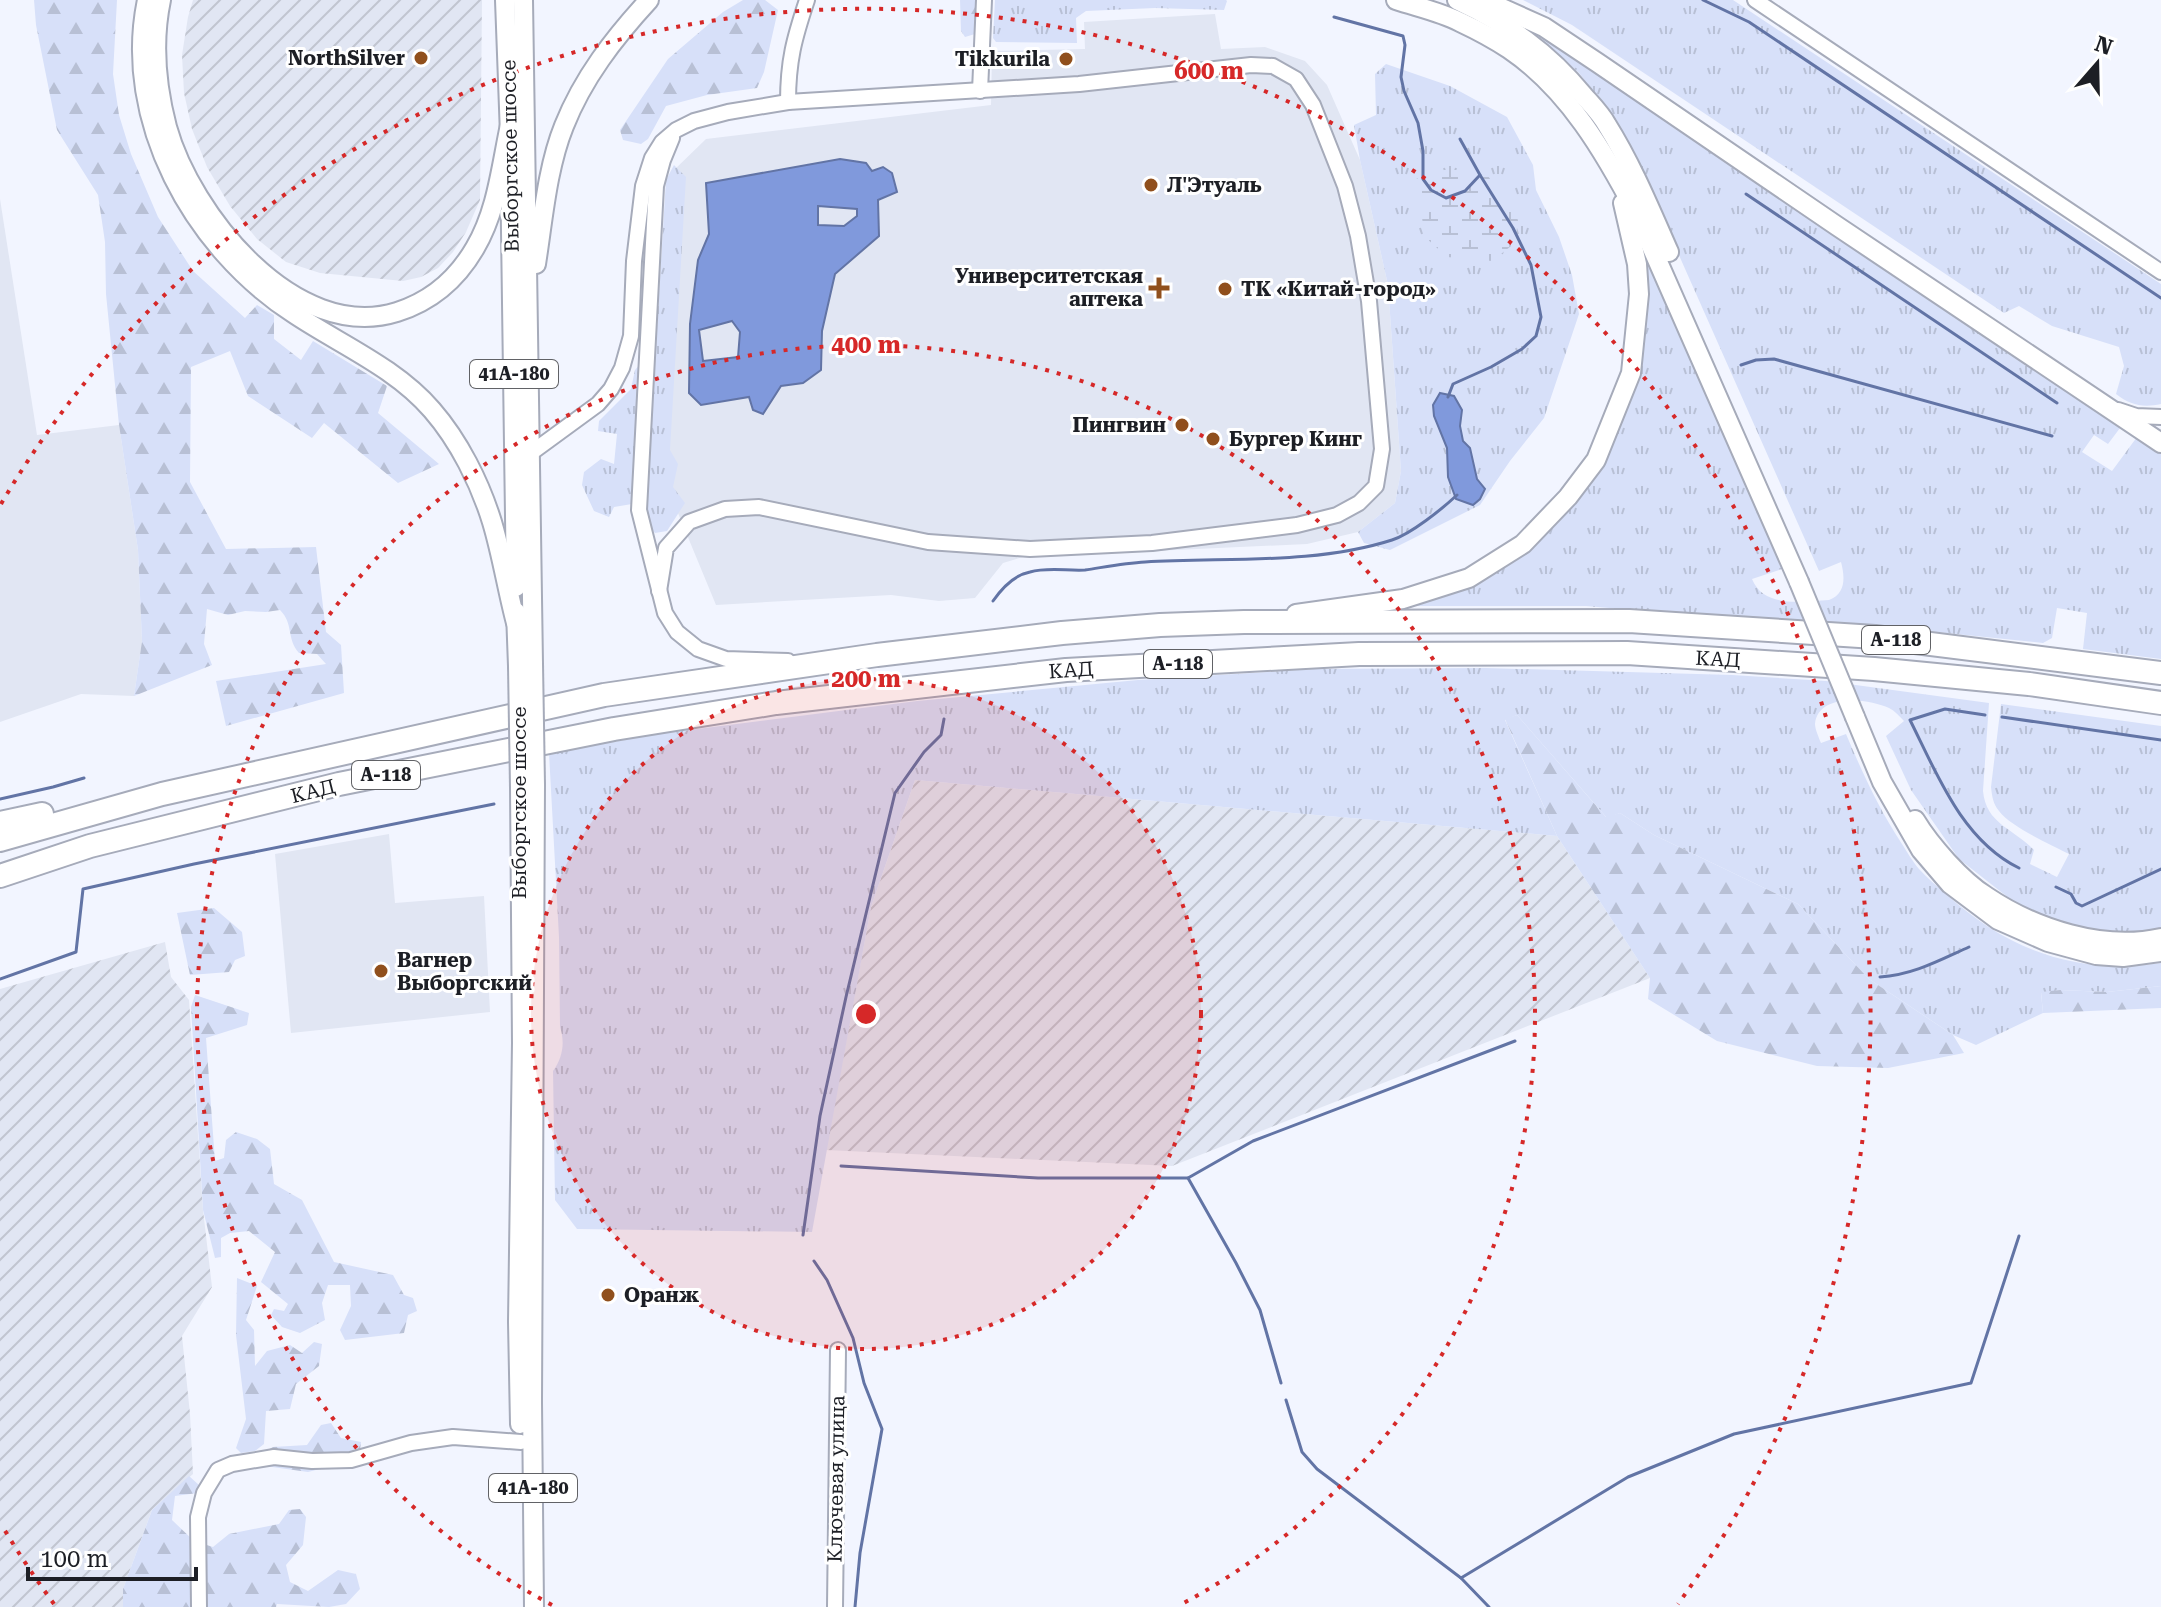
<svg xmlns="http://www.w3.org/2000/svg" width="2161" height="1607" font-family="'Roboto Serif',serif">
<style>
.built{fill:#e1e6f3}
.industrial{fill:url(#industrial-furrows)}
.grass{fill:url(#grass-tufts);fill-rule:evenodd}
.forest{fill:url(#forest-firs)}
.wetland{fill:url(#wetland-marsh)}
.water{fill:#8099dc;stroke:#6274a5;stroke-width:2;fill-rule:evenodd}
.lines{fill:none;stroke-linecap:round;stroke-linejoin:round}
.stream{stroke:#6274a5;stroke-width:3}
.minor-casing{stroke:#a6abba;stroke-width:18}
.major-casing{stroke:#a6abba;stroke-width:22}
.highway-casing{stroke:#a6abba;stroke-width:26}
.minor{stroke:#fff;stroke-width:14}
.major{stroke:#fff;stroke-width:18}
.highway{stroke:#fff;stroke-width:22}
.major-bridge-casing{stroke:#a6abba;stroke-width:22;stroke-linecap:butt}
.major-bridge{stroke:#fff;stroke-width:18}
.ring{fill:none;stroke:#d62828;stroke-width:4;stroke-dasharray:4 8}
.poi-dot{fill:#904f1c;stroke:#fff;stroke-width:3}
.labels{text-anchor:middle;stroke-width:6;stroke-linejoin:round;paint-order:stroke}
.shield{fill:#fff;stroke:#616266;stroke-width:2}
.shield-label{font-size:18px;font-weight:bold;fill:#1d1f25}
.poi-label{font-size:20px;font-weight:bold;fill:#1d1f25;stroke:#fff;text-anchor:start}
.street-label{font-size:20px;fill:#1d1f25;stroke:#fff}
.centre{fill:#d62828;stroke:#fff;stroke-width:4}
.ring-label{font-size:24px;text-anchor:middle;font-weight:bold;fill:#d62828;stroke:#fff;stroke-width:6;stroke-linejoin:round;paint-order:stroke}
</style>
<defs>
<pattern id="industrial-furrows" width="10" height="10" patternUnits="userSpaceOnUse" patternTransform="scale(2)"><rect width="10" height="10" fill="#e1e6f3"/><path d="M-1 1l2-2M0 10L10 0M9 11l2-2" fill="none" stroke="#c1c5d0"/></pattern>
<pattern id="grass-tufts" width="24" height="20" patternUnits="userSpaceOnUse" patternTransform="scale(2)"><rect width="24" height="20" fill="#d7e0f9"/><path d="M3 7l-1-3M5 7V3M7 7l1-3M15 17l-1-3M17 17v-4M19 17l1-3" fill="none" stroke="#b8c0d5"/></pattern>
<pattern id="forest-firs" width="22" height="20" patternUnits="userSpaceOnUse" patternTransform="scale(2)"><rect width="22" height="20" fill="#d7e0f9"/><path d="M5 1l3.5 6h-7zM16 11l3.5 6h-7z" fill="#b8c0d5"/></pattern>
<pattern id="wetland-marsh" width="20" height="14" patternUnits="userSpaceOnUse" patternTransform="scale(2)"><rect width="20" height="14" fill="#d7e0f9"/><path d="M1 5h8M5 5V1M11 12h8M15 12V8" fill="none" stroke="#b8c0d5"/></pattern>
</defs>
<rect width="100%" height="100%" fill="#f2f5ff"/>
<g class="built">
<path d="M1215,14l6,35 44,-2 40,14 22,24 33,75 28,125 13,186 -6,32 -37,29 -51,12 -284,13 -20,6 -28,35 -36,3 -48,-6 -175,10 -43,-104 -12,-37 11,-292 34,-33 285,-34 1,-54 93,-2 -1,-27z"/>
<path d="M0,199l37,236 82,-10 19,125 4,91 -8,55 -53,-2 -81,28z"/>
<path d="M389,834l6,69 89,-7 6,116 -199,21 -16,-179z"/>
</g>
<g class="industrial">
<path d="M193,0h289l-2,200 -14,32 -13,20 -15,16 -17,9 -18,4 -83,-8 -34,-11 -29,-23 -27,-33 -23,-39 -15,-38 -8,-36 -2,-38 6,-38z"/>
<path d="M915,780l642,56 93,142 -478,188 -346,-16 45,-243z"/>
<path d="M165,942l6,35 18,23 14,210 9,77 -30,49 8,78 3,60 -41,36 -29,79v18h-123v-618z"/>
</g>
<g class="grass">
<path d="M995,0h231l1,1 -3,9 -69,-2 -69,3 -10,7 1,25 -81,-1 -3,-4z"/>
<path d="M1523,0h210l428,284v120c-18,4 -31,1 -45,-10l8,-28 -5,-19 -67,-21 -33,-20 -15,7 -432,-288z"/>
<path d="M1518,21l56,32 122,88 424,287 -12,16 -14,-9 -12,17 30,19 25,-34 24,17v205l-78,-10 4,-36 -30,-5 -5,30 -9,5 -185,-19 -190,-11 -82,-7h-180c36,-13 75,-23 107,-45 10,-6 19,-15 29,-23 83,-72 112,-182 103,-289l137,320 -30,10c12,30 51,22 77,21 17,-6 16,-23 12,-38l-22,9 -188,-424 -25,-39 -27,-35z"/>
<path d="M1386,64l64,22 57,31 26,48 3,25 23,47 13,38 7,39 -35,104 -34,43 -30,44 -90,45 -26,-7 -6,-11 37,-29 6,-32 -13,-186 -28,-125 -6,-35 22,-10 -1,-41zM1462,410l-2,16 3,15 7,7 7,31 4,8 -33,-10 -1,-29 -13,-32z"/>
<path d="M674,165l12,12 -16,273 8,14 -5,23 12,16 -18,28 -12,2 -6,-6 -3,-21 20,-326z"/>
<path d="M641,363l-9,141 -18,3 -5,10 -15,-6 -12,-26 2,-13 17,-13 13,5 3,-30 -19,-3 1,-10 32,-32 4,-19z"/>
<path d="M1486,668l246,7 94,6 163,22 -6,88c3,33 30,37 51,59l-4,14 27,13 12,-23c-18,-9 -58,-27 -70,-43 -6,-7 -7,-15 -8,-24l10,-83 160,22v204l-45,5 -56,-12 -46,-21 -55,-43 -48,-69 -25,-54 18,-15c-5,-5 -9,-10 -15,-13 -19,-9 -71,-16 -74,16 0,5 4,14 6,19l25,-9c16,38 33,75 56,110 5,8 11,18 17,25 8,9 18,17 27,25 63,57 130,81 215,69v23l-54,6 -47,-2 -19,3 2,20 -67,32 -23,-10 -84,-56 -71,-75 -144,-69 -34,-22 -13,5 -90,-103 -12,5 52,116 -642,-56 -44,127 -59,325 -235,-3 -22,-29 -2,-129c10,-14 12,-29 7,-44l-1,-90 -10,-184 109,-19 259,-33 221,-21 176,-11z"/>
</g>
<g class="forest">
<path d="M34,0h83l-4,74 6,41 12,39 27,63 35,54 52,47 12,-13 17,10v24l27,21 12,-19 74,45 -9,27 61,51 -41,19 -74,-60 -12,15 -64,-42 -18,-45 -39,16 -1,115 36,67 90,-2 10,85 15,13 3,48 -118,33 -10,-45 110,-17 -9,-10 -18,-1c-13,-15 -5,-29 -19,-43l-14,2 -21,-1 -17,4 -21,-6 -3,35 8,21 -78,31 8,-55 -4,-91 -19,-125 -13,-131 -1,-52 -7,-47 -41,-65 -21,-105z"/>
<path d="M743,0h22l13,10 -14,62 -7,16 -50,7 -41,11 -18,33 -7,5 -18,-4 -3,-10 48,-71 55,-47z"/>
<path d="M960,0h18l-3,34 -10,3 -4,-6z"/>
<path d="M1517,715l89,102 14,-4 34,22 144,69 71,75 84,56 11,18 -76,15 -71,-2 -100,-25 -69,-42 2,-21 -93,-142 -52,-117z"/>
<path d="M214,908l28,24 3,24 -10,4 -6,12 -39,3 -13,-62z"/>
<path d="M2161,986v22l-118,5 -2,-21 19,-2 47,2z"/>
<path d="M195,995l54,18 -2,12 -41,13 9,123 9,-3 2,-18 10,-8 21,7 13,10 4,35 28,16 32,62 59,13 11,20 9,3 4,13 -9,4 -4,18 -59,7 -5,-10 11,-24 -1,-21h-22l-6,18 3,17 -25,13 -18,-6 -11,-12 3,-6 10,2 4,-7 -27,-22 14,-30 -26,-21 -19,2 -9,5v19l-6,1 -12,-48 -12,-203z"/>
<path d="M237,1278l20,8 -11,34 8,10 1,36 12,-15 23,-6 12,8 12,-11 8,2 -3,22 -23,18 -6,25 -24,2 -2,33 -9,7 -14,2 -5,-5 10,-29 -10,-84z"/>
<path d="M331,1423l10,15 20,4 -2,17 -51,13 -50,-7 3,-11 12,-7 34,-2 14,-20z"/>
<path d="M189,1476l10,9 -1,8 -23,3 -3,24 22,21 19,6 16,-13 50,-10 10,-14 11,-1 6,8 -3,28 -17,20 4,17 18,9 30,-21 18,4 4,15 -14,15 -17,3 -52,-3 -1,3h-153v-18l29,-79z"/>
</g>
<path class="wetland" d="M1444,170h40l34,50 -3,23 -23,18 -45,-4 -22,-20 -9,-58z"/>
<g class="water">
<path d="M840,159l26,4 6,8 11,-4 9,6 5,19 -19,8 1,36 -44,38 -13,57 -1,39 -18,13 -22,3 -18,28 -10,-4 -4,-13 -48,8 -12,-12 1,-69 8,-64 11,-26 -3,-51zM818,206l39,3v7l-13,10 -26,-1zM732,321l8,11 -2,25 -35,4 -4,-31z"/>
<path d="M1440,393l14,3 8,14 -2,16 3,15 7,7 7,31 8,10 -5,10 -7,6 -17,-6 -8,-22 -1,-29 -13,-32 -1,-11z"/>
</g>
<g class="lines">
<g class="stream">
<path d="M1703,0l46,22 412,276"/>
<path d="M1334,17l69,19 2,9 -4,32 3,14 14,32 5,28v28l8,11 15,8 19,-7 15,-16 33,53 18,37 10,52 -5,19 -14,13 -31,18 -38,17 -5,13"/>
<path d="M1460,139l20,36"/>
<path d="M1746,194l311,209"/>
<path d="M1741,365l15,-5 18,-1 278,77"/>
<path d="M993,601c9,-13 21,-26 37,-29 17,-5 37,-1 55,-2 20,-3 40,-7 60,-8 81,-5 169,3 247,-22 19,-6 50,-31 65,-45"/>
<path d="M1985,715l-40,-6 -35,11c27,54 52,120 109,148"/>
<path d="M2002,717l159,23"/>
<path d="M0,799l53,-12 31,-9"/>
<path d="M2056,887l15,7 5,9 6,3 79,-37"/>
<path d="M1880,977c33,-2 60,-17 89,-30"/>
<path d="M0,979l76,-27 7,-63 111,-25 300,-60"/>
<path d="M841,1166l197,12h150l65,-37 262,-100"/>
<path d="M1188,1178l48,85 24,47 21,73"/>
<path d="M803,1235l17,-119 26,-119 49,-204 29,-41 17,-17 3,-16"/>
<path d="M814,1261l13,19 26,58 11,45 18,46 -22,124 -5,54"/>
<path d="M1286,1400l16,52 15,17 144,109 28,29"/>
<path d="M1461,1578l167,-101 106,-43 237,-51 48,-147"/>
</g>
<g class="minor-casing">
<g id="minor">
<path d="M1755,0l406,272"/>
<path d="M980,91l4,-91"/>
<path d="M788,102c0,-41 6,-63 19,-102"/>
<path d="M672,138l-9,22 -7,26 -17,324 26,103 12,19 21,17 28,10 62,2"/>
<path d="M2118,410l18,6 25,1"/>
<path d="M531,453l67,-49 13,-15 11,-21 9,-32 3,-75 9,-75 9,-28 10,-16 14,-12 18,-9 34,-9 60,-10 291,-18 172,-19 22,1 23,13 17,26 32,81 13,50 11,65 13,148 -6,37 -17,17 -22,12 -40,10 -145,18 -122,6 -102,-7 -169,-35 -34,2 -36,13 -23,26 -7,43"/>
<path d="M199,1607l-1,-90 6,-24 14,-23 14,-6 42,-7 38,4 39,-1 60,-17 42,-6 68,5"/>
<path d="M835,1607l3,-257"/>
</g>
</g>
<g class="major-casing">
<g id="major">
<path d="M147,0c-25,120 46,248 146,313 46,31 102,54 139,97 27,31 48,73 60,112 10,33 15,67 24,101"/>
<path d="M161,0c-9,43 -5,85 6,127 24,87 128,217 230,185 35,-11 60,-33 78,-64 22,-37 26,-81 35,-123"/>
<path d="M505,0l5,135"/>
<path d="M523,0l10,664"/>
<path d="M1396,0c21,7 45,12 64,22 17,8 34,17 49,27 59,40 96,104 128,165l162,368"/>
<path d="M1457,0c51,24 91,52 127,96 8,9 17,18 23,29 25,40 43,84 62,127"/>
<path d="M1484,0l60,27 54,36 239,163 324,217"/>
<path d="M510,160l6,427"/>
<path d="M536,264c7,-44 11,-96 28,-138 19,-48 50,-88 85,-126"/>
<path d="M516,612l2,54"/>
<path d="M1296,614l107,-15 66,-21 54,-34 45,-47 28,-37 35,-87 8,-79 -2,-30 -14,-61"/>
<path d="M1855,717l27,65 39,68 29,34 48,36 50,22 48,13 27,2 38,-5"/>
<path d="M520,787l2,256 -4,279 2,102"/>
<path d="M1915,820c15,25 47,61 71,76 49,33 117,55 175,42"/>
<path d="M534,1607l-2,-205 3,-617"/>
</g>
</g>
<g class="highway-casing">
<g id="highway">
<path d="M0,823l42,-9"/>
<path d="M0,840l162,-46 442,-99 273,-40 185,-22 98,-8 84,-3 385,-1 246,16 286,36"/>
<path d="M0,876l90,-30 249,-62 275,-55 162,-26 290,-33 293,-16 268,-1 247,16 155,15 132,19"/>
</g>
</g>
<use href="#minor" class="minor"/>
<use href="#major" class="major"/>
<use href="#highway" class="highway"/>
<g class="major-bridge-casing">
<g id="major-bridge">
<path d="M1799,582l56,135"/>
<path d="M533,664l2,121"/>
<path d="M518,666l2,121"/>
</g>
</g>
<use href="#major-bridge" class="major-bridge"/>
</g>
<circle cx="866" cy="1014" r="335" fill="#d62828" fill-opacity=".12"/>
<g class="ring">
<circle cx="866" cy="1014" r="335"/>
<path d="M552 1605A669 669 0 1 1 1180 1605"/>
<path d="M54 1604A1004 1004 0 0 1 1 1524M1 504A1004 1004 0 1 1 1678 1604"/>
</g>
<g class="poi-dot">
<circle cx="421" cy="58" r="8"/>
<circle cx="1066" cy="59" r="8"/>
<circle cx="1151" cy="185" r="8"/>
<path d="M1155 276h8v8h8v8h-8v8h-8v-8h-8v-8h8z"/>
<circle cx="1225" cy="289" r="8"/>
<circle cx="1182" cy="425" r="8"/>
<circle cx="1213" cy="439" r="8"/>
<circle cx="381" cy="971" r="8"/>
<circle cx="608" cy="1295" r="8"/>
</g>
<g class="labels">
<g class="shield">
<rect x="470" y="360" width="88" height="28" rx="6"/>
<rect x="1862" y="626" width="68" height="28" rx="6"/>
<rect x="1144" y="650" width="68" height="28" rx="6"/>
<rect x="352" y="761" width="68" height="28" rx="6"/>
<rect x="489" y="1474" width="88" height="28" rx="6"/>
</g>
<g class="shield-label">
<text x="514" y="380">41А-180</text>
<text x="1896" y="646">А-118</text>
<text x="1178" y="670">А-118</text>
<text x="386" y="781">А-118</text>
<text x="533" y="1494">41А-180</text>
</g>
<g class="poi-label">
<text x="405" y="65" text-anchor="end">NorthSilver</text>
<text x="1050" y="66" text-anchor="end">Tikkurila</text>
<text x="1167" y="192">Л'Этуаль</text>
<text x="1143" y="283" text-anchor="end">Университетская<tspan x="1143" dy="23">аптека</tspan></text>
<text x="1241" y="296">ТК «Китай-город»</text>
<text x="1166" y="432" text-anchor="end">Пингвин</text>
<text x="1229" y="446">Бургер Кинг</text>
<text x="397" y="967">Вагнер<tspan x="397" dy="23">Выборгский</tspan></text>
<text x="624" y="1302">Оранж</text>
</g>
<g class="street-label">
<text transform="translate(510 156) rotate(-91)" y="7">Выборгское шоссе</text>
<text transform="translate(1718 659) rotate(3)" y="7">КАД</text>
<text transform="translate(1071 670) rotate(-4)" y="7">КАД</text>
<text transform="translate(313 791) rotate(-14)" y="7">КАД</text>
<text transform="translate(519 803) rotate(-90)" y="7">Выборгское шоссе</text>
<text transform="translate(836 1479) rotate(-89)" y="7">Ключевая улица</text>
</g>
</g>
<circle cx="866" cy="1014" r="12" class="centre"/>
<g class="ring-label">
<text x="1209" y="79">600 m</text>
<text x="866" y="353">400 m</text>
<text x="866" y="687">200 m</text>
</g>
<g transform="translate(2097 64) rotate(20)" stroke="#ffffff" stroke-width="6" paint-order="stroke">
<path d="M0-6L14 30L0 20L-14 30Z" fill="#1d1f25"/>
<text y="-12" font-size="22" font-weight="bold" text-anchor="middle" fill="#1d1f25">N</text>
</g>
<path d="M28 1567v12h168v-12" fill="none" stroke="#1d1f25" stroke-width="4"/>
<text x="40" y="1567" font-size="24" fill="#1d1f25" stroke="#ffffff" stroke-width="6" paint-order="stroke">100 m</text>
</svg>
